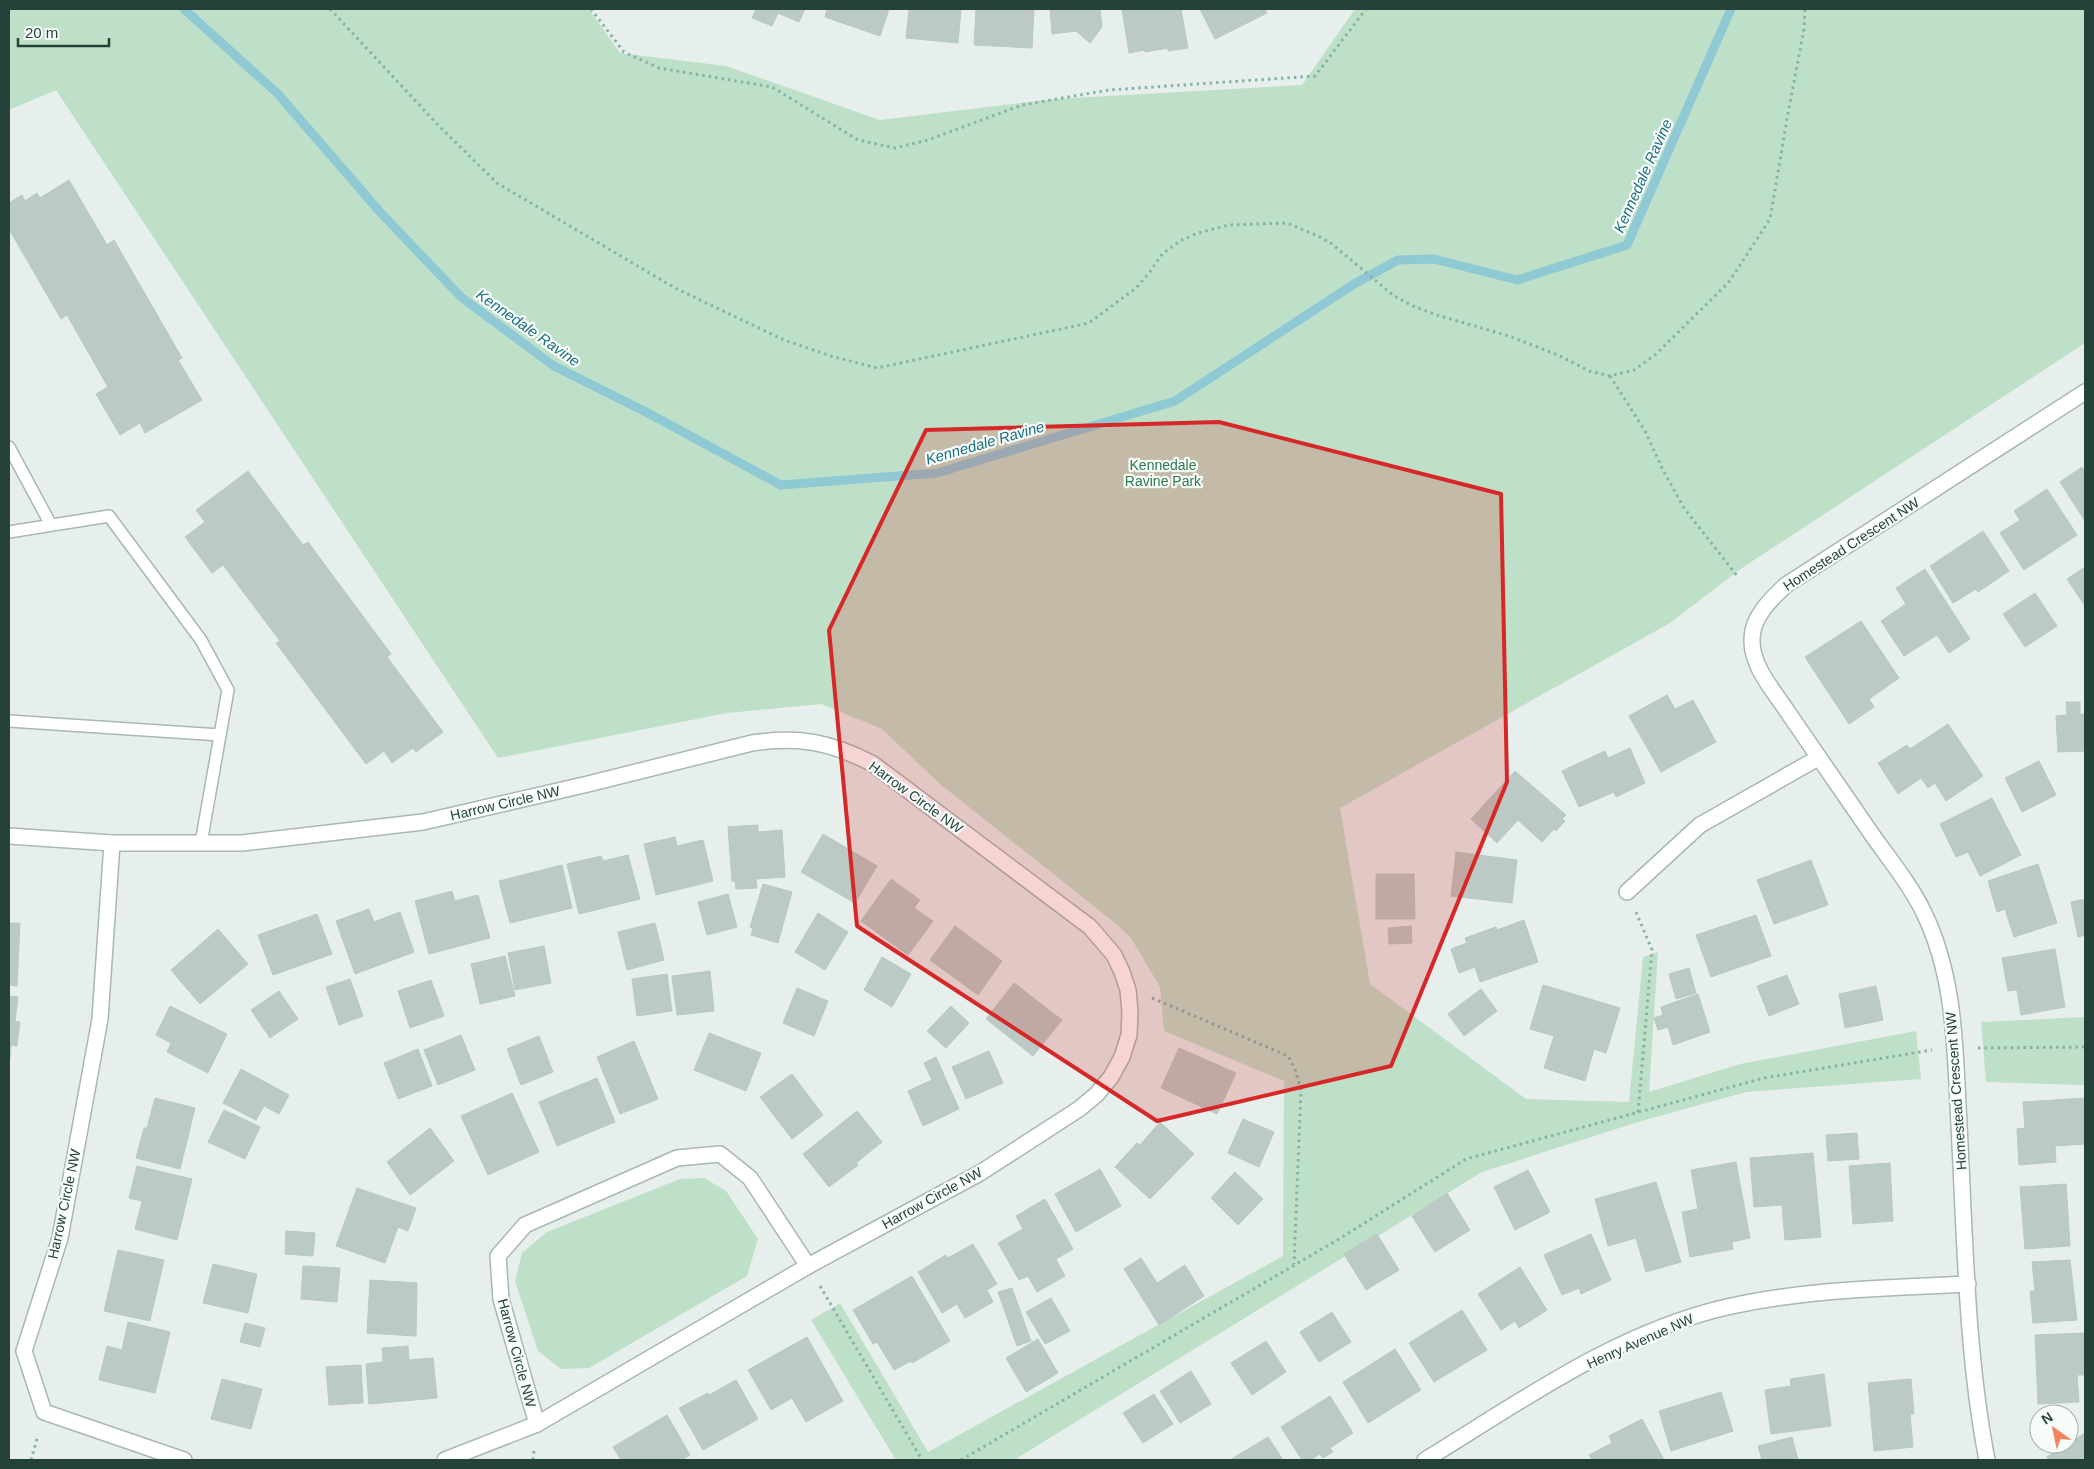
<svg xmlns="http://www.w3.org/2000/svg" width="2094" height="1469" font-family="Helvetica,sans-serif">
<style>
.green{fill:#bfe0c8}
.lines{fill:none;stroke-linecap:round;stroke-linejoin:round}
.stream{stroke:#8ec9d4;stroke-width:9}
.building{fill:#bbcac4;stroke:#b8c9c2}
.service-casing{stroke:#a8b8b2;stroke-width:14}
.minor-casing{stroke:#a8b8b2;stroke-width:18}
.path{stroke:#86b3a5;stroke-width:3;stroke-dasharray:2.5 4;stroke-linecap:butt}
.service{stroke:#fff;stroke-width:11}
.minor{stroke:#fff;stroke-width:15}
.marked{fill:#d62828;fill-opacity:0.2;stroke:#d62828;stroke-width:4;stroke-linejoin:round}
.labels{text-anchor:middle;stroke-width:4.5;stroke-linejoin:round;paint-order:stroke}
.park-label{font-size:14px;fill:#2d7a4b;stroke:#f7fbf9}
.street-label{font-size:14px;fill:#24423a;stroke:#f7fbf9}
.water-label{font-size:15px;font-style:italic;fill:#1c6f80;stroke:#f7fbf9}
</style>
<rect width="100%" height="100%" fill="#e6efeb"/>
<g class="green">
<path d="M9,9h580l31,44 106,13 154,54 174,-21 248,-14 53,-76h730v334l-343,225 -72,55 -330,185 30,176 156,115 103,3 14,-145 15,-5 -9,140 91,-28 176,-33 5,48 -175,13 -108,30 -156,50 -468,288h-118l-85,-140 29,-17 88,149 355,-196 1,-175 -120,-50 -4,-44 -29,-49 -16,-15 -175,-139 -58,-55 -61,-25 -94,9 -229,45 -442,-668 -47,20z"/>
<path d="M2085,1017v68l-99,-3 -5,-60z"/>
<path d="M704,1178l22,13 32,48 -11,37 -158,92 -28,1 -23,-18 -23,-70 7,-28 25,-21 133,-53z"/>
</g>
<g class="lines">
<path class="stream" d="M184,9l94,85 102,118 81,85 93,69 92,46 135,73 156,-12 238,-72 179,-117 44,-24 36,-1 83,21 110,-35 104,-236"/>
</g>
<g class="building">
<path d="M756,9h49l-6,13 -21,-9 -6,13 -20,-8z"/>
<path d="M827,9h62l-9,27 -55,-19z"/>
<path d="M909,9h52l-3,34 -52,-5z"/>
<path d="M976,9h58l-2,39 -58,-3z"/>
<path d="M1050,9h50l2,18 -12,16 -14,-12 -24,3z"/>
<path d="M1122,9h59l7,39 -20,3v-3l-23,4v-2l-16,3z"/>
<path d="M1200,9h65l2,4 -52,26z"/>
<path d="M69,180l38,65 7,-5 68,118 -4,2 24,40 -57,33 -5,-10 -20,12 -24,-41 12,-7 -41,-72 -6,4 -52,-90v-26l13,-8 3,6 12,-8 3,5z"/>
<path d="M2082,467l3,6v48l-25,-39z"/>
<path d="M248,471l55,74 5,-3 83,112 -4,3 56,75 -27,20 -3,-4 -21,15 -8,-12 -18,13 -90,-121 4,-2 -57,-76 -11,8 -27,-36 20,-15 -9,-12z"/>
<path d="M2047,489l30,46 -53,35 -24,-37 20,-13 -6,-9z"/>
<path d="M1983,531l26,40 -31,21 -2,-3 -23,14 -23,-37z"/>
<path d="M2085,567v39l-18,-27z"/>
<path d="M1925,569l45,70 -21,14 -12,-18 -33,21 -23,-35 25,-17 -10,-16z"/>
<path d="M2035,593l22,33 -32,21 -22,-33z"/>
<path d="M1861,621l38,57 -30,21 5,8 -25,17 -44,-67z"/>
<path d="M1667,695l8,14 18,-9 23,42 -55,30 -32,-56z"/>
<path d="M2066,702h14v12h5v37l-27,1 -2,-36 11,-1z"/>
<path d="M1948,724l35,52 -37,25 -11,-18 -7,5 -7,-10 -23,16 -20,-31 29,-18 3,4z"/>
<path d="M1630,748l15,35 -29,14 -2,-5 -35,15 -17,-36 43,-20 3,7z"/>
<path d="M2039,761l17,34 -34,17 -17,-34z"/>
<path d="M1515,771l51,44 -4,4 3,2 -9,10 -2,-2 -12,13 -24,-22 -21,23 -26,-24z"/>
<path d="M1992,798l29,57 -41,21 -12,-24 -12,5 -16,-33z"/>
<path d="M758,825v7l24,-2 3,47 -29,2 1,9 -21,1 -1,-8h-3l-4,-54z"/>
<path d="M823,834l54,32 -22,37 -54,-31z"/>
<path d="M675,837l2,9 26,-6 10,41 -57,14 -12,-51z"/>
<path d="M1456,852l61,8 -5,43 -61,-7z"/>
<path d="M628,855l12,44 -61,15 -12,-50 34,-8 2,5z"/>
<path d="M1811,860l17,45 -54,19 -17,-44z"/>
<path d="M2038,864l19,59 -43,14 -9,-28 -8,3 -9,-31z"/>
<path d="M562,865l10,43 -62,15 -11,-42z"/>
<path d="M1376,874h38l1,45h-39z"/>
<path d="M891,879l29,21 -6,8 19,13 -25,34 -47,-34z"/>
<path d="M763,884l29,8 -14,51 -27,-8 2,-7 -3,-1z"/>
<path d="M452,891l3,10 23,-6 12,43 -61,16 -14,-53z"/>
<path d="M728,894l9,33 -30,8 -9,-33z"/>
<path d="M2085,899v36l-7,2 -7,-35z"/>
<path d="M369,909l5,13 26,-10 14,40 -59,22 -19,-53z"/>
<path d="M818,913l30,19 -23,38 -30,-18z"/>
<path d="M317,914l15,40 -59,21 -15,-40z"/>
<path d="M1756,915l15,41 -60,21 -15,-42z"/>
<path d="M1524,920l14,42 -58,20 -5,-15 -16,6 -8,-24 16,-6 -2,-5 31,-11 1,3z"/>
<path d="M9,923h11l-3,63 -8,-1z"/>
<path d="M655,923l9,37 -37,10 -9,-38z"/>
<path d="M955,926l47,35 -24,34 -48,-35z"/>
<path d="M1411,926l1,17 -23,1 -1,-16z"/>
<path d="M218,929l30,35 -48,40 -29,-34z"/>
<path d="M544,946l7,37 -36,7 -7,-37z"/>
<path d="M2055,949l10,58 -44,8 -4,-25 -9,1 -6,-33z"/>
<path d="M505,956l10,40 -35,8 -9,-40z"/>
<path d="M882,957l29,17 -19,33 -28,-17z"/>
<path d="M1689,968l7,25 -20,6 -7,-25z"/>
<path d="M710,971l4,40 -37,4 -5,-39z"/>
<path d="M667,974l5,37 -35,5 -5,-37z"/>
<path d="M1787,975l12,29 -30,12 -12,-30z"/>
<path d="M350,979l13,37 -24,9 -13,-38z"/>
<path d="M431,980l13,36 -34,12 -12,-37z"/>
<path d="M1014,983l48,37 -29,36 -47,-37z"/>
<path d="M1543,985l77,23 -14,45 -12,-4 -9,32 -41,-13 10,-32 -24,-7z"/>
<path d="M1876,986l7,34 -38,8 -6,-34z"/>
<path d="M797,988l31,13 -14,35 -31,-13z"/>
<path d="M1481,989l16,22 -33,25 -16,-22z"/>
<path d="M279,991l19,28 -28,19 -19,-28z"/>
<path d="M1698,994l12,38 -37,13 -5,-18 -10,3 -4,-12 9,-3 -2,-8z"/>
<path d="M9,996l9,1 -3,24 5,1 -3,24 -6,-1 -1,13z"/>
<path d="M170,1006l57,28 -19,39 -41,-21 4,-9 -15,-8z"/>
<path d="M951,1006l18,17 -23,25 -19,-17z"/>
<path d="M709,1033l52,20 -15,38 -52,-21z"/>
<path d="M461,1035l14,35 -37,15 -14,-35z"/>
<path d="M539,1036l14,36 -32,13 -14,-36z"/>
<path d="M634,1041l24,58 -38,15 -23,-57z"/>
<path d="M1179,1048l57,25 -19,41 -56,-26z"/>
<path d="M418,1049l14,37 -34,13 -14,-36z"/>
<path d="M989,1051l14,32 -37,16 -14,-32z"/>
<path d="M936,1057l23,52 -36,17 -15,-35 24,-11 -8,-17z"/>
<path d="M241,1069l48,26 -10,19 -15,-8 -8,14 -33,-17z"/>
<path d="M792,1074l31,41 -31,24 -32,-42z"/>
<path d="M597,1078l18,44 -58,24 -18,-44z"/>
<path d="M512,1093l27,59 -51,23 -27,-59z"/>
<path d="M155,1098l40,10 -15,61 -44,-11 8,-30h3z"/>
<path d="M2085,1098v46l-30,2 1,16 -37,3 -2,-36 8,-1 -2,-26z"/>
<path d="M224,1110l36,17 -15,32 -37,-17z"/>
<path d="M857,1111l25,31 -26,21 2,2 -29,22 -26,-33z"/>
<path d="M1243,1119l31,13 -15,35 -31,-14z"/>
<path d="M1160,1122l34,32 -44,45 -35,-32 22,-24 3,2z"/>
<path d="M430,1128l24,33 -44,34 -23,-33z"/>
<path d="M1857,1133l2,26 -31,2 -2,-26z"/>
<path d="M1813,1153l8,84 -36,3 -3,-35 -28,2 -4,-49z"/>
<path d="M1736,1162l14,76 -18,4 1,7 -43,8 -8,-45 16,-3 -7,-39z"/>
<path d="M1890,1163l3,58 -40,3 -4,-58z"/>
<path d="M137,1166l55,13 -15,61 -42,-11 7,-28 -13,-3z"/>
<path d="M1100,1169l21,37 -45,26 -21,-38z"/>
<path d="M1528,1170l22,42 -35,18 -21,-43z"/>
<path d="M1235,1172l28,27 -25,26 -27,-27z"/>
<path d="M1656,1182l25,80 -35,10 -10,-34 -28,8 -13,-47z"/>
<path d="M2066,1184l4,62 -45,3 -5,-62z"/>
<path d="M357,1188l59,20 -8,23 -10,-4 -13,36 -49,-17z"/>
<path d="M1447,1193l23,37 -35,22 -23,-36z"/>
<path d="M1045,1199l28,50 -17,10 9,17 -28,16 -9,-16 -9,4 -21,-37 25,-14 -7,-13z"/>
<path d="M286,1231l29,2 -2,23 -28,-2z"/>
<path d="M1377,1234l22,36 -33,20 -22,-36z"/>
<path d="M1591,1234l20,46 -30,14 -2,-6 -17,7 -18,-40z"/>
<path d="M973,1244l24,40 -10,6 6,12 -28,16 -8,-14 -15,9 -24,-41 28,-17 2,3z"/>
<path d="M118,1250l46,10 -14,61 -46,-10z"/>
<path d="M1141,1258l16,25 28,-18 19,31 -45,29 -35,-56z"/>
<path d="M2070,1260l7,60 -44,3 -3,-32h5l-3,-29z"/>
<path d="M213,1264l44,10 -9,39 -45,-10z"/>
<path d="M303,1266l37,2 -3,34 -36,-3z"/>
<path d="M1520,1267l27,43 -28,18 -4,-7 -14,9 -23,-36z"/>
<path d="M912,1276l38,65 -38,22 -1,-2 -17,9 -17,-28 -4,2 -20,-34z"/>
<path d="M370,1280l47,3 -1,53 -49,-3z"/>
<path d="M1012,1288l19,53 -14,5 -19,-54z"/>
<path d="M1051,1298l19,33 -25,13 -19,-32z"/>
<path d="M1462,1310l25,40 -53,32 -25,-39z"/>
<path d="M1332,1312l19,30 -32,20 -19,-30z"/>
<path d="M128,1322l42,10 -15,61 -56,-13 8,-34 15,4z"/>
<path d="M245,1323l20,5 -5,19 -20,-5z"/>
<path d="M2085,1333v42h-8l2,27 -41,2 -3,-69z"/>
<path d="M807,1337l36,64 -37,21 -14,-24 -21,12 -23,-40z"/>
<path d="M1038,1339l20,34 -32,19 -20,-34z"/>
<path d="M1266,1341l20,31 -34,23 -21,-32z"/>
<path d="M408,1346l1,14 24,-2 4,40 -68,6 -3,-40 17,-2 -1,-14z"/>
<path d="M1395,1349l26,41 -53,33 -25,-41z"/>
<path d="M361,1365l2,38 -34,2 -3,-38z"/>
<path d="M1191,1371l20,33 -31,19 -20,-32z"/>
<path d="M1824,1374l7,52 -60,8 -6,-44 26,-4 -1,-7z"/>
<path d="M222,1379l40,10 -11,40 -40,-10z"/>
<path d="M1911,1379l3,35h-4l3,33 -39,4 -6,-68z"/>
<path d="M736,1380l22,39 -55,31 -24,-42 29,-15 1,2z"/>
<path d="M1721,1392l12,39 -62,20 -12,-40z"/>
<path d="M1154,1394l19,30 -30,19 -20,-30z"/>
<path d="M1330,1396l23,37 -23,15 3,4 -10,6 -3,-4 -10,6h-8l-21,-33z"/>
<path d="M667,1415l23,40 -8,5h-61l-8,-13z"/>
<path d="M1642,1419l22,41h-72l-3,-5 23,-12 -3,-7z"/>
<path d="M2085,1433v27h-36l-2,-3z"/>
<path d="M1268,1437l15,23h-53z"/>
<path d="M1792,1437l6,23h-36l-4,-14z"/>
</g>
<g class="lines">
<g class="service-casing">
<g id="service">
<path d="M9,447l42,78"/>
<path d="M9,532l100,-16 92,124 27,50 -27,153"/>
<path d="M9,721l211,14"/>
</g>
</g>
<g class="minor-casing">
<g id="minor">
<path d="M9,836l103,7h130l181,-21 165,-38 164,-41c47,-7 79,-1 121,21l217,163 24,28 8,17 6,18 2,22 -1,23 -7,22 -11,20 -14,17 -18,15 -99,64 -172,93 -271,158 -92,36"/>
<path d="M112,843l-12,176 -40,219 -36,113 20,61 140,48"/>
<path d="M1627,892l73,-67 118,-67"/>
<path d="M537,1424l-36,-125 -3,-43 27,-31 152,-67 43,-4 30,24 58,88"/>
<path d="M1425,1460c95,-58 192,-128 302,-153 79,-18 161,-19 241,-23"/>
<path d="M1987,1460c-21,-108 -22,-225 -28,-335 -4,-73 -3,-148 -36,-214 -13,-27 -33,-51 -50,-75 -28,-40 -56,-81 -84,-122 -14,-22 -38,-47 -37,-75 0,-22 19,-40 34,-54l299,-193"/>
</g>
</g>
<g class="path">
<path d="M330,9l108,116 59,58 178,105 109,52 47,16 46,12 212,-45 47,-35 14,-16 12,-18 18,-13 18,-8 31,-8 58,-2 31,13 14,8 62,52 21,11 22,8 72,21 51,20 29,15 21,5 24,-6 21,-15 74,-73 41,-63 17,-100 17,-90 1,-20"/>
<path d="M591,9l33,43 35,16 113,19 86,53 37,8 33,-8 94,-35 87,-15 206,-14 51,-67"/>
<path d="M1610,376l35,55 18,39 21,38 54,69"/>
<path d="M1636,912l16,38 -14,163"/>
<path d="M1152,998l136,58 7,13 6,21 -7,174"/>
<path d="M1978,1048l107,-1"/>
<path d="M820,1286l102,174"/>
<path d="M31,1460l7,-25"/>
<path d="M533,1460l1,-9"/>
<path d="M961,1460l378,-221 127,-80 298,-81 168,-28"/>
</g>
<use href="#service" class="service"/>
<use href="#minor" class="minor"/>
</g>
<path class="marked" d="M1219,422l282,72 6,288 -116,284 -234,55 -300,-195 -28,-296 97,-200z"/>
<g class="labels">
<g class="park-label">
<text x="1163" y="470">Kennedale<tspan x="1163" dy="16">Ravine Park</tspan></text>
</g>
<g class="street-label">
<text transform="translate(1851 544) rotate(-33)" y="5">Homestead Crescent NW</text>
<text transform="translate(916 797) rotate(36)" y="5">Harrow Circle NW</text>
<text transform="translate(505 803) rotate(-13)" y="5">Harrow Circle NW</text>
<text transform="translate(1956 1091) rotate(-94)" y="5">Homestead Crescent NW</text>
<text transform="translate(932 1198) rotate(-29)" y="5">Harrow Circle NW</text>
<text transform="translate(64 1204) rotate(-78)" y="5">Harrow Circle NW</text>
<text transform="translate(1640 1341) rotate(-24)" y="5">Henry Avenue NW</text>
<text transform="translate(517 1353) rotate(75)" y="5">Harrow Circle NW</text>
</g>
<g class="water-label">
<text transform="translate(1643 176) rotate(-66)" y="5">Kennedale Ravine</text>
<text transform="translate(528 328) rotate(35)" y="5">Kennedale Ravine</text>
<text transform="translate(985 443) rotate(-16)" y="5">Kennedale Ravine</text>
</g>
</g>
<rect width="2094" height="1469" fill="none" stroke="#24423a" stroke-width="20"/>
<g transform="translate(2054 1429) rotate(327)"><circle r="24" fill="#f7fbf9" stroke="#a3b1ad"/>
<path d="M0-4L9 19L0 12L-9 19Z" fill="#f4845f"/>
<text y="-8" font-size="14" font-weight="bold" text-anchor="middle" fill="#24423a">N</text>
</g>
<path d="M18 38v8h91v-8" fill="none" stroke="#24423a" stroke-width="2.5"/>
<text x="25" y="38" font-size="15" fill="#24423a" stroke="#f7fbf9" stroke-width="4" paint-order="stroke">20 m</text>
</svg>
